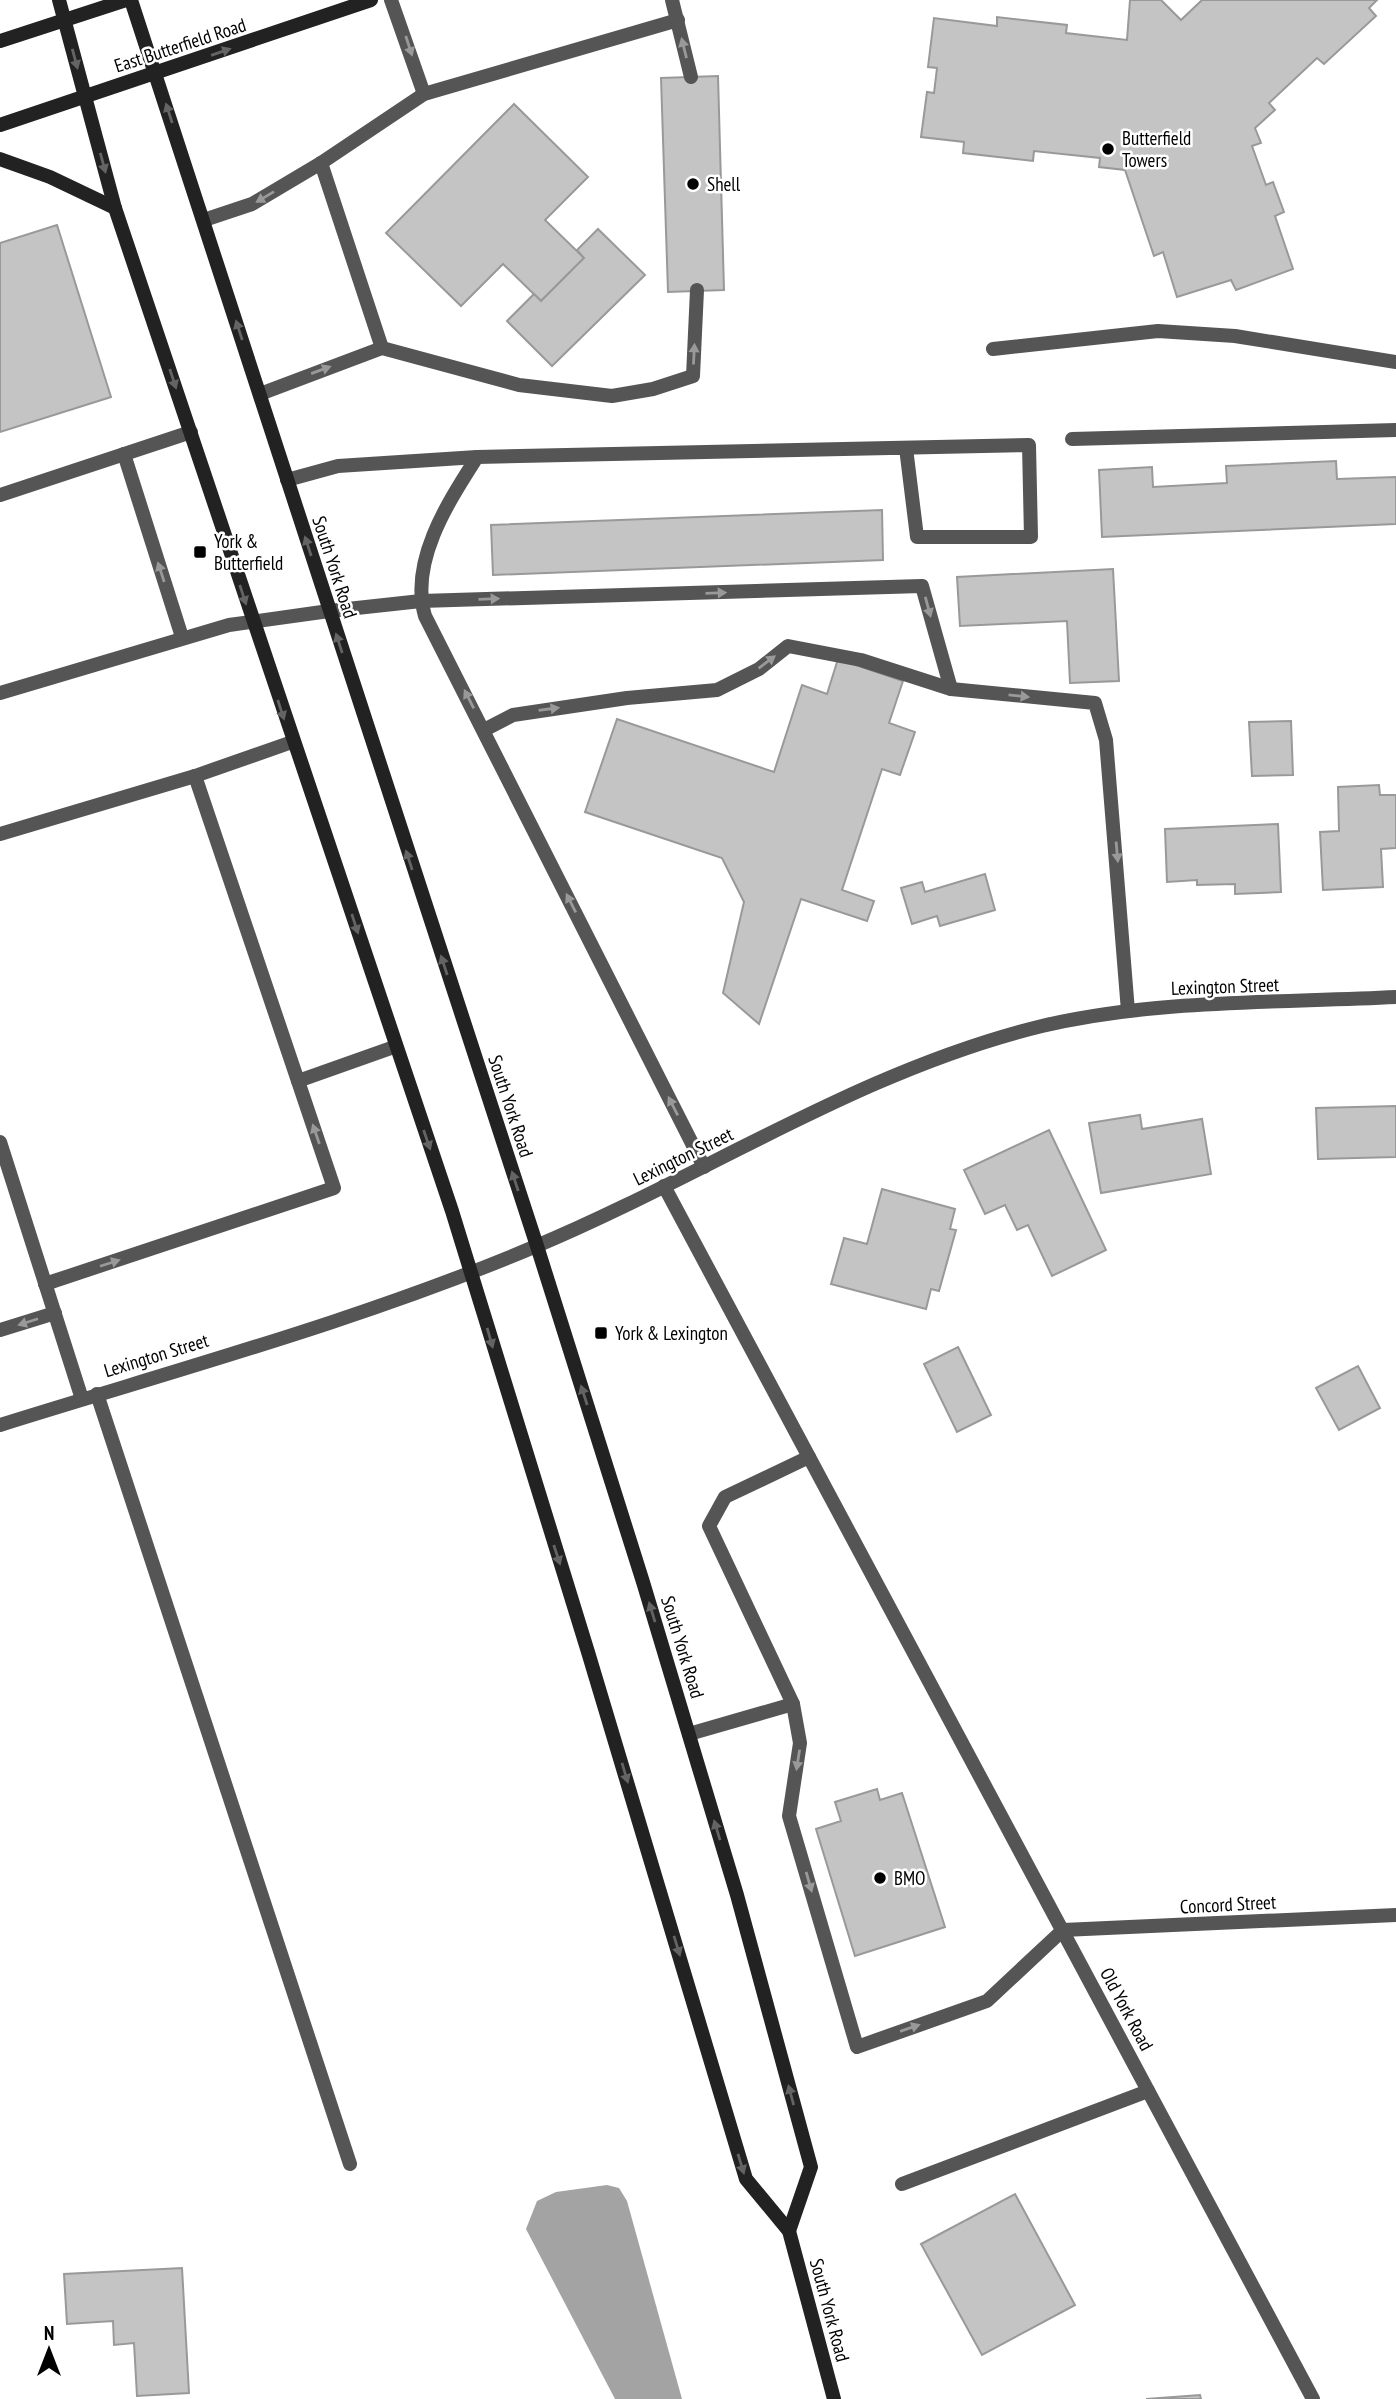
<svg xmlns="http://www.w3.org/2000/svg" width="1396" height="2399" font-family="'PT Sans Narrow',sans-serif">
<style>
.water{fill:#a3a3a3}
.building{fill:#c4c4c4;stroke:#999;stroke-width:2}
.lines{fill:none;stroke-linecap:round;stroke-linejoin:round}
.lane{stroke:#555;stroke-width:14}
.street{stroke:#555;stroke-width:14}
.secondary{stroke:#222;stroke-width:14}
.oneway{fill:#999}
.oneway2{fill:#646464}
.poi-dot{fill:#000;stroke:#fff;stroke-width:2.5}
.labels{text-anchor:middle;stroke-width:5;stroke-linejoin:round;paint-order:stroke}
.street-label{font-size:19px;fill:#000;stroke:#fff}
.poi-label{font-size:19px;fill:#000;stroke:#fff;text-anchor:start}
</style>
<rect width="100%" height="100%" fill="#fff"/>
<path class="water" d="M607,2185l12,3 8,13 55,198h-67l-89,-170 11,-28 19,-9z"/>
<g class="building">
<path d="M1130,0h31l20,20 21,-20h175l-8,8 7,8 -52,48 -7,-6 -48,45 6,7 -20,18 6,15 -9,3 14,39 7,-3 11,30 -9,4 18,53 -57,21 -5,-10 -54,17 -14,-45 -9,4 -29,-86 -26,-3 1,-9 -66,-7 -1,10 -70,-8 1,-11 -43,-5 6,-45 7,1 3,-25 -9,-1 6,-49 63,8v-9l70,8 -1,8 61,7z"/>
<path d="M718,76l6,214 -56,2 -7,-214z"/>
<path d="M514,104l74,73 -43,43 39,38 -43,43 -38,-37 -42,42 -75,-73z"/>
<path d="M57,225l54,172 -111,35v-189z"/>
<path d="M598,229l47,46 -93,91 -45,-45 27,-27 7,7 43,-43 -7,-8z"/>
<path d="M1336,461l1,18 59,-2v47l-294,13 -3,-67 53,-3 1,20 74,-4 -1,-17z"/>
<path d="M882,510l1,50 -390,15 -2,-50z"/>
<path d="M1113,569l6,112 -49,2 -3,-62 -107,5 -3,-49z"/>
<path d="M838,659l65,22 -14,42 26,9 -15,43 -18,-6 -40,121 32,11 -7,20 -66,-22 -42,125 -36,-31 21,-91 -22,-44 -137,-46 32,-93 157,53 28,-87 25,9z"/>
<path d="M1291,721l2,54 -41,1 -3,-54z"/>
<path d="M1379,785l1,10h16v53l-15,1 2,38 -60,3 -3,-58 19,-1 -1,-44z"/>
<path d="M1278,824l3,68 -46,2v-10l-38,1v-5l-30,2 -2,-53z"/>
<path d="M985,874l10,36 -55,16 -3,-10 -25,8 -11,-36 21,-6 3,10z"/>
<path d="M1396,1106v51l-78,2 -2,-51z"/>
<path d="M1140,1115l2,14 60,-10 9,55 -110,19 -12,-70z"/>
<path d="M1049,1130l57,120 -54,26 -24,-51 -11,5 -12,-25 -20,9 -21,-44z"/>
<path d="M882,1189l73,20 -5,20 6,1 -17,61 -8,-2 -5,20 -95,-25 13,-46 23,6z"/>
<path d="M958,1347l33,68 -34,17 -33,-68z"/>
<path d="M1358,1366l22,42 -41,22 -23,-42z"/>
<path d="M877,1789l3,11 22,-7 43,134 -90,29 -39,-127 25,-8 -6,-19z"/>
<path d="M1015,2194l60,111 -93,50 -61,-111z"/>
<path d="M182,2268l7,125 -52,3 -3,-53 -20,2 -1,-24 -46,3 -3,-50z"/>
<path d="M1200,2395l1,4h-55z"/>
</g>
<g class="lines">
<g class="lane">
<path d="M391,0l33,94"/>
<path d="M672,0l19,77"/>
<path d="M321,163l61,185"/>
<path d="M204,220l48,-16 69,-41 103,-69 254,-74"/>
<path d="M993,349l165,-18 77,5 161,26"/>
<path d="M260,394l122,-46 137,37 93,11 41,-7 40,-13 4,-86"/>
<path d="M1072,439l324,-9"/>
<path d="M124,454l58,183"/>
<path d="M477,457c-28,44 -68,104 -52,159l279,551"/>
<path d="M287,480l51,-14 139,-9 552,-12 2,92h-114l-11,-89"/>
<path d="M0,495l191,-63"/>
<path d="M0,693l229,-68 100,-14 92,-10 501,-15 29,103"/>
<path d="M484,730l29,-15 114,-17 90,-8 42,-21 29,-23 73,14 90,29 144,14 11,37 22,271"/>
<path d="M195,776l103,305 96,-34"/>
<path d="M0,834l195,-58 97,-34"/>
<path d="M0,1142l82,257"/>
<path d="M45,1284l289,-96 -36,-107"/>
<path d="M0,1330l55,-17"/>
<path d="M97,1394l253,770"/>
<path d="M793,1704l7,39 -11,73 68,231 130,-46 76,-71"/>
<path d="M689,1734l104,-30 -84,-178 16,-29 84,-40"/>
<path d="M902,2184l246,-93"/>
</g>
<g class="street">
<path d="M664,1186l649,1213"/>
<path d="M0,1425c179,-56 361,-105 534,-178 170,-71 327,-177 508,-221 115,-27 237,-23 354,-29"/>
<path d="M1063,1930l333,-15"/>
</g>
<g class="secondary">
<path d="M59,0l56,208 337,1003 136,441 158,527 43,52 45,168"/>
<path d="M131,0l406,1246 106,336 94,313 74,272 -22,64"/>
<path d="M0,41l126,-41"/>
<path d="M0,125l371,-125"/>
<path d="M0,159l50,18 65,31"/>
</g>
</g>
<defs><path id="oneway-solid" d="M-6-.8H1V-3.2L6.5 0L1 3.2V.8H-6Z" transform="scale(1.75)"/></defs>
<g class="oneway">
<use href="#oneway-solid" transform="translate(409 46) rotate(72)"/>
<use href="#oneway-solid" transform="translate(684 48) rotate(-104)"/>
<use href="#oneway-solid" transform="translate(265 197) rotate(149)"/>
<use href="#oneway-solid" transform="translate(694 354) rotate(-87)"/>
<use href="#oneway-solid" transform="translate(321 370) rotate(-20)"/>
<use href="#oneway-solid" transform="translate(161 572) rotate(-108)"/>
<use href="#oneway-solid" transform="translate(716 593) rotate(-2)"/>
<use href="#oneway-solid" transform="translate(489 599) rotate(-2)"/>
<use href="#oneway-solid" transform="translate(928 607) rotate(75)"/>
<use href="#oneway-solid" transform="translate(767 662) rotate(-37)"/>
<use href="#oneway-solid" transform="translate(1019 696) rotate(6)"/>
<use href="#oneway-solid" transform="translate(469 699) rotate(-117)"/>
<use href="#oneway-solid" transform="translate(549 709) rotate(-8)"/>
<use href="#oneway-solid" transform="translate(1117 852) rotate(85)"/>
<use href="#oneway-solid" transform="translate(571 903) rotate(-117)"/>
<use href="#oneway-solid" transform="translate(673 1106) rotate(-117)"/>
<use href="#oneway-solid" transform="translate(316 1134) rotate(-109)"/>
<use href="#oneway-solid" transform="translate(110 1263) rotate(-18)"/>
<use href="#oneway-solid" transform="translate(28 1322) rotate(162)"/>
<use href="#oneway-solid" transform="translate(798 1760) rotate(99)"/>
<use href="#oneway-solid" transform="translate(809 1882) rotate(74)"/>
<use href="#oneway-solid" transform="translate(910 2028) rotate(-19)"/>
</g>
<g class="oneway2">
<use href="#oneway-solid" transform="translate(221 52) rotate(-19)"/>
<use href="#oneway-solid" transform="translate(75 59) rotate(75)"/>
<use href="#oneway-solid" transform="translate(169 113) rotate(-108)"/>
<use href="#oneway-solid" transform="translate(103 163) rotate(75)"/>
<use href="#oneway-solid" transform="translate(239 330) rotate(-108)"/>
<use href="#oneway-solid" transform="translate(173 379) rotate(72)"/>
<use href="#oneway-solid" transform="translate(308 546) rotate(-108)"/>
<use href="#oneway-solid" transform="translate(243 595) rotate(72)"/>
<use href="#oneway-solid" transform="translate(339 643) rotate(-108)"/>
<use href="#oneway-solid" transform="translate(281 710) rotate(72)"/>
<use href="#oneway-solid" transform="translate(409 860) rotate(-108)"/>
<use href="#oneway-solid" transform="translate(355 924) rotate(72)"/>
<use href="#oneway-solid" transform="translate(444 965) rotate(-108)"/>
<use href="#oneway-solid" transform="translate(427 1140) rotate(71)"/>
<use href="#oneway-solid" transform="translate(515 1181) rotate(-108)"/>
<use href="#oneway-solid" transform="translate(490 1338) rotate(74)"/>
<use href="#oneway-solid" transform="translate(584 1395) rotate(-108)"/>
<use href="#oneway-solid" transform="translate(557 1555) rotate(72)"/>
<use href="#oneway-solid" transform="translate(652 1612) rotate(-107)"/>
<use href="#oneway-solid" transform="translate(625 1773) rotate(73)"/>
<use href="#oneway-solid" transform="translate(717 1830) rotate(-107)"/>
<use href="#oneway-solid" transform="translate(677 1946) rotate(73)"/>
<use href="#oneway-solid" transform="translate(791 2095) rotate(-105)"/>
<use href="#oneway-solid" transform="translate(741 2164) rotate(73)"/>
</g>
<g class="poi-dot">
<circle cx="1108" cy="149" r="7"/>
<circle cx="693" cy="184" r="7"/>
<rect x="193" y="545" width="14" height="14" rx="3.5"/>
<rect x="594" y="1326" width="14" height="14" rx="3.5"/>
<circle cx="880" cy="1878" r="7"/>
</g>
<g class="labels">
<g class="street-label">
<text transform="translate(180 45) rotate(-18)" y="7">East Butterfield Road</text>
<text transform="translate(335 567) rotate(72)" y="7">South York Road</text>
<text transform="translate(1225 986) rotate(-2)" y="7">Lexington Street</text>
<text transform="translate(511 1106) rotate(72)" y="7">South York Road</text>
<text transform="translate(683 1156) rotate(-26)" y="7">Lexington Street</text>
<text transform="translate(156 1355) rotate(-17)" y="7">Lexington Street</text>
<text transform="translate(683 1647) rotate(73)" y="7">South York Road</text>
<text transform="translate(1228 1904) rotate(-3)" y="7">Concord Street</text>
<text transform="translate(1127 2009) rotate(62)" y="7">Old York Road</text>
<text transform="translate(830 2310) rotate(75)" y="7">South York Road</text>
</g>
<g class="poi-label">
<text x="1122" y="145">Butterfield<tspan x="1122" dy="22">Towers</tspan></text>
<text x="707" y="191">Shell</text>
<text x="214" y="548">York &amp;<tspan x="214" dy="22">Butterfield</tspan></text>
<text x="615" y="1340">York &amp; Lexington</text>
<text x="894" y="1885">BMO</text>
</g>
</g>
<g transform="translate(49 2350)" stroke="#ffffff" stroke-width="5" paint-order="stroke">
<path d="M0-5L12 26L0 18L-12 26Z" fill="#000000"/>
<text y="-10" font-size="19" font-weight="bold" text-anchor="middle" fill="#000000">N</text>
</g>
</svg>
